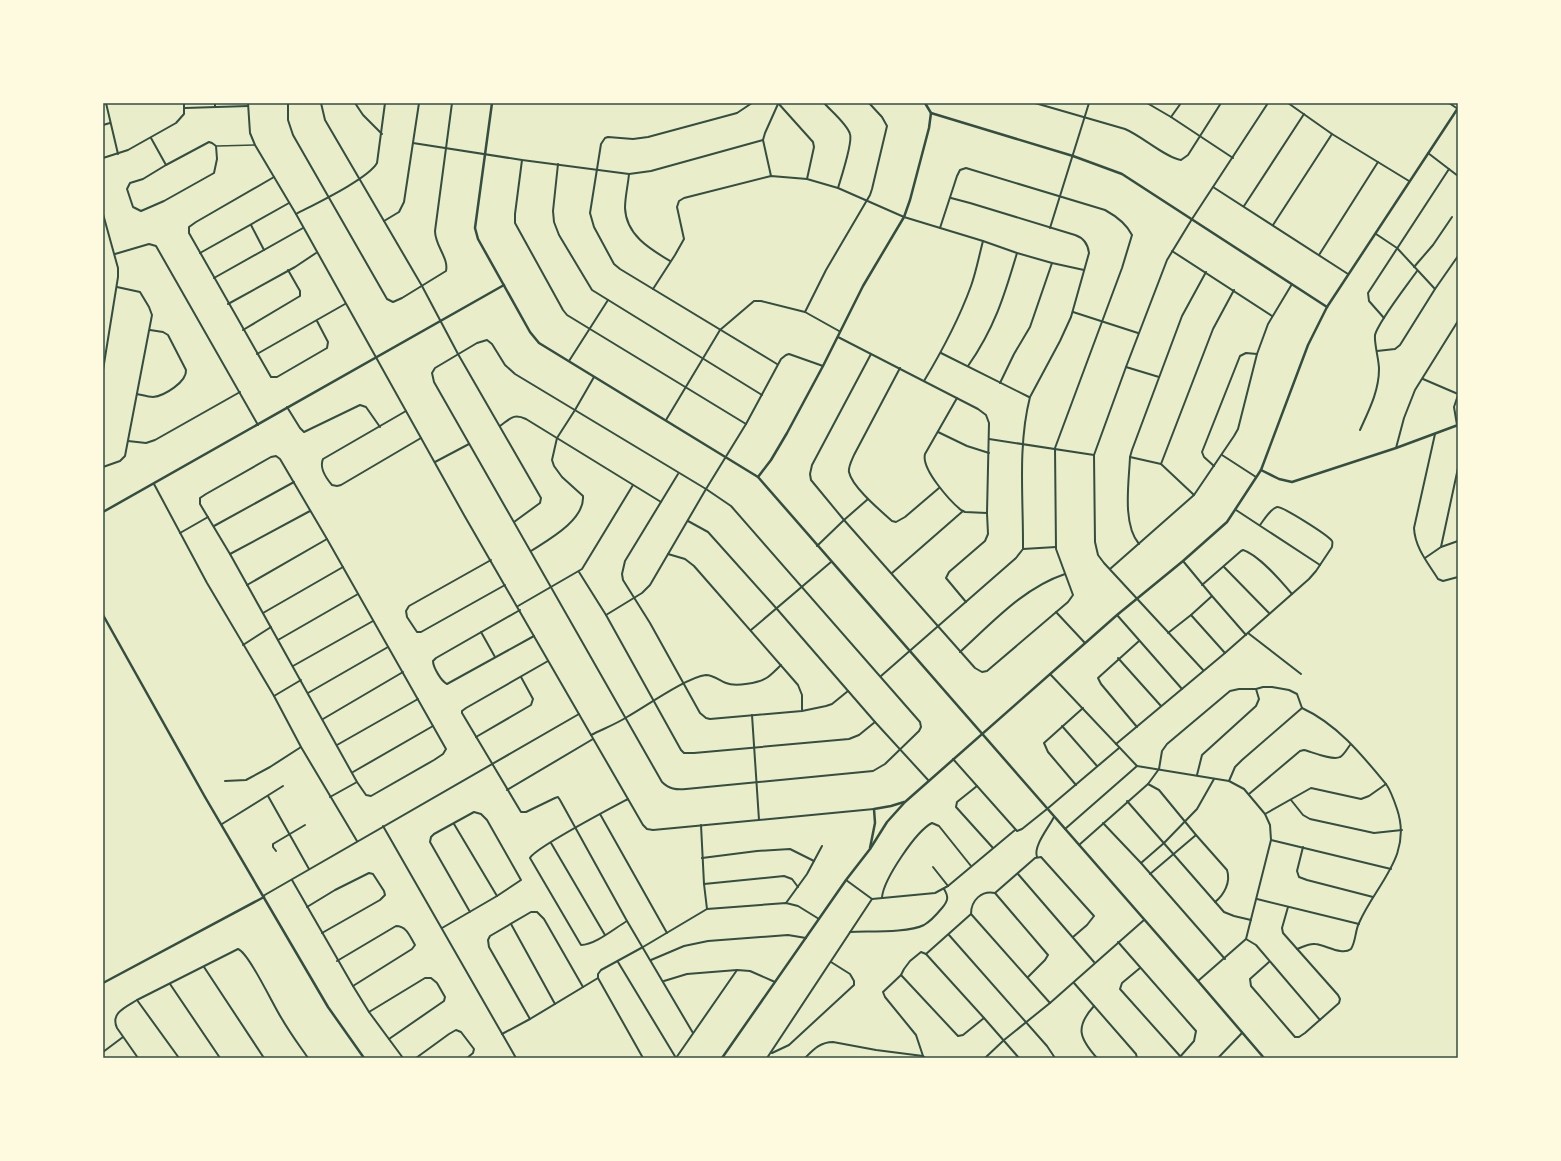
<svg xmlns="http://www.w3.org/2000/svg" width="1561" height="1161" font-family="Commissioner,sans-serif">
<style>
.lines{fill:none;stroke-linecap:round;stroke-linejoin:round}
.pedestrian{stroke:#344e41;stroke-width:1.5}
.minor{stroke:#344e41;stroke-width:2}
.tertiary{stroke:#344e41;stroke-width:2.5}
.neatline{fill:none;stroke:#344e41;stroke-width:1.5}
</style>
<rect width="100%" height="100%" fill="#e9edc9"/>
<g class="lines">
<path class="pedestrian" d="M217,146l38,-1"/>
<g class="minor">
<path d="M106,103l12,51"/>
<path d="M215,103v4"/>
<path d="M248,103l2,30 5,12 41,69 168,301 179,310 4,4 6,1 221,-21"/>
<path d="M288,103v17l5,15 94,164 6,3 9,-4 44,-27c3,-13 -11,-25 -11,-40l17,-128"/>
<path d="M321,103l4,17 97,166 36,68 83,144 -1,5 -26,19"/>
<path d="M355,103l8,12 19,19"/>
<path d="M752,103l-15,10 -89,24 -15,2 -25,-2 -3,1 -4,6 -11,69 4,14 20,37 6,5 157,95"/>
<path d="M778,103l35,39 1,5 -7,32"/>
<path d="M824,103c7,8 23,21 26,31 3,8 -9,44 -12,54"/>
<path d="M1035,103l90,26c17,7 41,29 56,31l7,-5 33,-52"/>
<path d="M1147,103l24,14 62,41"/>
<path d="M1288,103l44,31 77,47"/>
<path d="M1449,103l9,6"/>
<path d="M185,108l63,-2"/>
<path d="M1171,117l10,-14"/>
<path d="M103,125l7,-2"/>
<path d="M151,138l15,27"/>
<path d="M209,142l3,1 4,3 1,13 -3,14 -50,28 -23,10 -8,-4 -6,-18 3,-6 13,-4 23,-14z"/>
<path d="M413,143l109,17 107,14 22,-3 112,-31"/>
<path d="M1428,153l30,23"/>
<path d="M103,158l25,-8 48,-27 8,-9v-11"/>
<path d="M522,160l-7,54v9l48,87 4,5 179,109"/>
<path d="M558,164l-5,47 1,11 5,13 33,55 170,105"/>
<path d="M629,174c-1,11 -4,23 -4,34 1,27 25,41 45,53"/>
<path d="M771,176l-8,-36 2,-7 13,-29"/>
<path d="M274,177l-78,45 -7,5v6l82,144h6l50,-29 1,-6 -11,-21"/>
<path d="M1213,187l135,87"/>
<path d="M1244,206l60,-92"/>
<path d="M103,214l15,54v9l-15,93"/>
<path d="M296,214c17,-9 72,-35 81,-51l8,-60"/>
<path d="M384,221l15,-9 5,-10 15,-99"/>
<path d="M251,225l13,25"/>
<path d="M1273,225l59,-91"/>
<path d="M1050,228l39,-125"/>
<path d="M1376,234l21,14 38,41"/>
<path d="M1172,251l100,65"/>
<path d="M200,253l89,-50"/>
<path d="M115,254l34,-10 7,2 102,179"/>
<path d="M1319,255l59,-93"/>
<path d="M1414,267l19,-22 19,-28"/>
<path d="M214,278l89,-50"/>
<path d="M653,289l22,-34 9,-16 -7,-32 2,-6 5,-3 87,-22 36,3 31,9 66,29 79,24 34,12 35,10 32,7"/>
<path d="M228,304l67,-37 21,-14"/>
<path d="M805,312l21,-42 44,-75 2,-6 15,-63 -5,-9 -13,-14"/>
<path d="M1073,312l65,21"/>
<path d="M1384,318l-15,-17 -1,-8 81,-124"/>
<path d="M243,330l57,-34v-5l-12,-21"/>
<path d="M838,337l140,72 8,6 3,8 -2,90 1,21 -3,7 -36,31 -3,6 20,24"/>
<path d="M487,340l5,4 13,21 10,9 191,115 25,17 189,216 1,5 -2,4 -34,33 -12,7 -187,18c-10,1 -17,0 -24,-7l-228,-400 -2,-9 3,-5 42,-25z"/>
<path d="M1377,351l18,-2 5,-4 35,-56 23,-33"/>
<path d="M941,353l88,44"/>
<path d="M257,354l88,-50"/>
<path d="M871,354l-59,111 -2,9 1,6 33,40 131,148 7,4 5,-1 81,-69 5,-7 -17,-46 -1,-101 67,-180 10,-33c-6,-12 -16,-19 -27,-25l-139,-42 -6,2 -3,6 -17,52"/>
<path d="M569,361l39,-61"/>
<path d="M968,366c26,-37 36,-69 49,-113"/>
<path d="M1126,367l33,10"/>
<path d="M900,368l-46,87c-2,5 -6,12 -5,17 3,15 32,39 43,49l4,1 9,-5 34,-29"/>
<path d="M1423,379l35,15"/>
<path d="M924,381c18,-30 35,-62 47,-95 5,-14 8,-30 12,-45"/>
<path d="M1000,383l14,-29 16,-27 22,-64"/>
<path d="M137,394c5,1 11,3 16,3 11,-1 34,-15 33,-27l-18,-35 -5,-3 -13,-2"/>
<path d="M957,398l-32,56c-4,15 25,47 36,56l4,2 22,1"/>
<path d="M287,407l13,21 4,4 56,-27 6,2 14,20"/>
<path d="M406,411l-83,48c-4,9 3,19 9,26l5,1 4,-1 80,-47"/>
<path d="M666,420l54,-90 34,-29h7l44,11 34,19"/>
<path d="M1457,425l-3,-18 4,-12"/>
<path d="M500,426c10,-7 13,-13 26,-7l135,83"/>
<path d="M1360,430c9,-20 19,-39 19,-61 0,-9 -5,-26 -4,-34 3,-13 33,-51 42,-64"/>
<path d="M938,432l29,14 22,7"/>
<path d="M1435,434l-21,94c1,20 14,35 24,51l5,2 15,-4"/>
<path d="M989,439l105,16"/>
<path d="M128,441l18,2 9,-3 85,-48"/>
<path d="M1396,448l8,-30 11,-28 43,-69"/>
<path d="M1222,455l34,22"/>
<path d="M276,456l4,3 47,80 119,210 -3,5 -9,6 -63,36 -5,-1 -9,-13 -127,-228 -30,-50v-6l6,-4 65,-37z"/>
<path d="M1130,457l31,7 33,31"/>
<path d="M435,462l34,-18"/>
<path d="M1161,464l52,-135 21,-39"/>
<path d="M1214,466l-10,-9 -2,-5 38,-96 6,-3 11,1"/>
<path d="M103,467l17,-6 5,-5 27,-141 -3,-8 -9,-15 -23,-5"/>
<path d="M678,474l-53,87 -3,13 1,6 27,43 50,90 6,5 4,1 92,-8 24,-5 6,-2 16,-13"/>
<path d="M154,484l53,99 67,113 27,51 56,94"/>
<path d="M1236,510l84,55"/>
<path d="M688,521l20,11 69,77 98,113 54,59"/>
<path d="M214,526l80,-44"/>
<path d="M180,533l28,-16"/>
<path d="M1139,544c-17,-20 -10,-62 -9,-87l2,-7 50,-134 24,-44"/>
<path d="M817,546l27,-26 24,-21"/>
<path d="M1441,547l17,-79"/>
<path d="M1023,549l33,-2"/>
<path d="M531,551c17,-11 54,-31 52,-55l-21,-19 -8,-11 -2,-6 5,-22 18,-28 19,-33"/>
<path d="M230,554l80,-43"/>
<path d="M668,554l17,5 9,7 104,119 4,10v15"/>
<path d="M1425,558l16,-11 17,-6"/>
<path d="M491,560l-82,46 -3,5 1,6 10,15h4l84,-47"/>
<path d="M1183,561l29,35 34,39"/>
<path d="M1224,567l45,46"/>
<path d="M1110,569l84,-74 40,-59 4,-7 19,-75 11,-30 24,-40"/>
<path d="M579,572l27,43 75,135 3,3h10l155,-14 10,-4 16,-13"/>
<path d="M892,573l71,-62"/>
<path d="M247,585l80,-46"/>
<path d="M1202,585l39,-34 2,-1c16,5 38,31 49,44"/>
<path d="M518,606l64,-37 51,-84"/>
<path d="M520,610l-84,48 -3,3c0,6 8,20 14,23l87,-48"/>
<path d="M1056,612l29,31"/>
<path d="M263,613l80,-46"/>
<path d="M606,615l36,-22 8,-8 56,-96 40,-65 35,-65 5,-4 3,-1 34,12"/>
<path d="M1117,615l65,74"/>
<path d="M1191,615l34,38"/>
<path d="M751,630l80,-68"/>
<path d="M481,632l14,25"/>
<path d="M1168,633l23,-18 21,-19"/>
<path d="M1248,633l53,41"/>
<path d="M278,640l80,-46"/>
<path d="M243,645l28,-18"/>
<path d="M960,652c32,-29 63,-64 105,-78"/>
<path d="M1118,658l43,48"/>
<path d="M548,661l-82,47 -4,3v2l59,99h5l29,-14 3,-1 2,3 67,121 66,112"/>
<path d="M293,666l80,-45"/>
<path d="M1203,670l-99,-107 -6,-8 -3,-13 -1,-87 32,-88 41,-107 25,-41 76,-116"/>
<path d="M1050,674l87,92 92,15 15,8 21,25 5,11 1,15 -25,99 -48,42"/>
<path d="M881,676l135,-118 7,-9v-7c0,-48 -5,-98 7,-145l30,-56 11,-24 18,-64c-1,-9 -5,-15 -14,-18l-105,-32 -19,-5"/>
<path d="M308,693l80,-46"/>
<path d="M274,696l27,-16"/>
<path d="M752,715l7,105"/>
<path d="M323,719l80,-47"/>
<path d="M1062,726l35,40"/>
<path d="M1137,727l-36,-43 -3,-6 41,-37"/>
<path d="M591,735c12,-6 25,-11 36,-18 18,-10 60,-40 79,-42 7,0 13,5 20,8 9,4 34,0 42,-6 4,-3 9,-8 13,-12"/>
<path d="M476,737l55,-32 2,-6 -12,-22"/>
<path d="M1116,744l109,-91 84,-74 7,-8 16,-24c0,-2 1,-5 0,-6 -4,-6 -50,-35 -55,-34 -7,2 -13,13 -17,18"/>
<path d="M337,745l81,-46"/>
<path d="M953,759l64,72 5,-2 25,-20 72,-61"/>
<path d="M353,772l80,-46"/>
<path d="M1197,775l5,-20 54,-49 3,-7 -3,-10"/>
<path d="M225,781l21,-1 24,-13 31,-20"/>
<path d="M1229,781l6,-14 7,-7 60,-52"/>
<path d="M1148,784l11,6 37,45 31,35c4,12 -3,25 -12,32"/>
<path d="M1076,785l-28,-33 -4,-9 39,-35"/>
<path d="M977,786l-20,16 -1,5 37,41"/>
<path d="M507,790l86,-51"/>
<path d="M1249,794l51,-43 4,-1c8,2 29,11 36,7 4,-2 7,-8 10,-12"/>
<path d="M268,796l41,73"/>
<path d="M330,797l27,-15"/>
<path d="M1291,800l12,15 7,4 64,14 28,-3"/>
<path d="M1127,801l97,111 10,4 17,4"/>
<path d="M600,814l67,119"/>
<path d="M1265,814l46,-26 50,11 8,-3 17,-12"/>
<path d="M1103,823l38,40 84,96"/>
<path d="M222,824l61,-38"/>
<path d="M454,824l43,72"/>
<path d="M701,825l3,59 3,25"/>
<path d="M383,826l133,232"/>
<path d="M1065,829l72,-63"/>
<path d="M1271,840l120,29"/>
<path d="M551,843l54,92"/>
<path d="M1079,845l69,-61 11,-15 3,-18 5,-7 63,-53 9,-2h17l7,-2h9l17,3 8,4 5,14"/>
<path d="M1303,847l-6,24 2,6 8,3 66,17"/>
<path d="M276,851l-3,-4v-3l32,-19"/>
<path d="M1037,857c-4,-11 12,-30 17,-40"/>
<path d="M702,858l55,-7 33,-2 24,12"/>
<path d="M1141,863l23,-20 33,-34 17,-30"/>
<path d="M933,867l15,19"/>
<path d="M1018,874l76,88"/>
<path d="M1150,874l46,-39"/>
<path d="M292,880l61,106 16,26 34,46"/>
<path d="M846,880l26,19 63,-6 13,-7 67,-56"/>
<path d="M704,884l80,-8 8,3 6,8"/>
<path d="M995,893l53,62 -3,5 -17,17"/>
<path d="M263,896l316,-182"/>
<path d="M882,897c2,-18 34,-66 50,-74l7,3 32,40"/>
<path d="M1257,899l102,25"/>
<path d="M786,903l21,-29 15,-28"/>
<path d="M307,907l28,-17 34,-17 4,1 11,17 1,4 -5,5 -58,33"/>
<path d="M971,914l79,89"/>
<path d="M627,921c-12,7 -32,24 -46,24l-51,-87c5,-10 83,-51 98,-59"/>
<path d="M511,924l44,80"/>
<path d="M442,928l55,-32 24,-16 -34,-60 -6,-6 -7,-2 -40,22 -3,3 -1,5 40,70"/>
<path d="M850,932c19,-1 58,1 74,-7 7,-4 13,-11 18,-17 6,-7 7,-11 2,-19"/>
<path d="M949,935l98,111 8,12"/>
<path d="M1246,939l10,6 64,75"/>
<path d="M1118,942l78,89 -2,10 -15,17"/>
<path d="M1297,949c6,-2 12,-6 18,-5 11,1 27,12 36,5 5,-8 4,-18 8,-26 17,-39 54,-67 38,-114 -3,-9 -6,-18 -11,-25 -24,-29 -49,-60 -84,-76"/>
<path d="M926,954l58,64 35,40"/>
<path d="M651,960l33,-14 24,-5 80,-6 18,3"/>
<path d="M337,961l59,-35c11,0 14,11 19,19l-3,4 -59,37"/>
<path d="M618,962l58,96"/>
<path d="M1269,962l-19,17 1,7 44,51h4l6,-4 34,-30 1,-4 -2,-4 -55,-62 -1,-5 6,-21"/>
<path d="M204,967l60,91"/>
<path d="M1140,968l-18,15 -2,6 60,67"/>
<path d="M901,975l57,61 5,-1 21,-17"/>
<path d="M664,981l23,-7 50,-4 13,1 25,11"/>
<path d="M1074,983l62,71 1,4"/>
<path d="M170,984l50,74"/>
<path d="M137,1000l42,58"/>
<path d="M1094,1006c-19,21 -15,32 3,52"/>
<path d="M369,1012l56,-34h6l6,5 8,14 -1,4 -55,38"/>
<path d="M530,1019l-41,-72 -1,-7 2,-4 41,-24h6l7,7 39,68"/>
<path d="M502,1034l28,-15 68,-41"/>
<path d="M103,1052l20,-15"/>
<path d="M772,1053l17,-8 65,-60v-4l-4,-7 -19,-12"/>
<path d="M923,1056l-7,-21 -31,-38 -2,-5 18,-17 3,-6 6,-8 11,-9 5,2 45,-40c0,-14 11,-24 24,-21l40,-35 6,-1 53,59 -7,9 -14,12"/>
<path d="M138,1058l-21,-30c-7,-15 9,-21 20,-28l101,-51c11,4 36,58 44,70 8,14 17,26 26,39"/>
<path d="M416,1058l33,-24 7,-4 5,2 13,17 -1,4 -6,5"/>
<path d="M643,1058l-45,-80v-4l3,-4 42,-23 64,-38 79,-6 12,3 21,13"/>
<path d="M676,1058l61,-88"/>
<path d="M767,1058l105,-159"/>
<path d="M805,1058c8,-8 15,-16 28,-16l43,8 47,6 2,2"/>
<path d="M985,1058l19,-18 46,-37 94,-83"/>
<path d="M1218,1058l24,-25"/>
</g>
<g class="tertiary">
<path d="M492,103l-17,125 3,11 52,93 9,11 219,134 440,504 66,77"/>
<path d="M931,113l142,43 49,18 205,133"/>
<path d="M1261,470l18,9 13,3 104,-34 62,-23"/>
<path d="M758,477l13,-17 16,-27 36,-67 40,-80 41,-69 6,-17 19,-72 2,-15 -6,-10"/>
<path d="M103,512l401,-227"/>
<path d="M103,615l102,182 123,210 36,51"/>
<path d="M870,848l5,-25 -1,-14 17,-3 13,-4"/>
<path d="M103,983l161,-86"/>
<path d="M722,1058l124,-178 24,-31 17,-27 18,-20 212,-187 66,-54 44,-39 34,-52 47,-125 19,-38 131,-199"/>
</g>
</g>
<rect width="1561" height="1161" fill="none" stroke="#fefae0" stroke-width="208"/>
<rect x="104" y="104" width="1353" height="953" class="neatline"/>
</svg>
